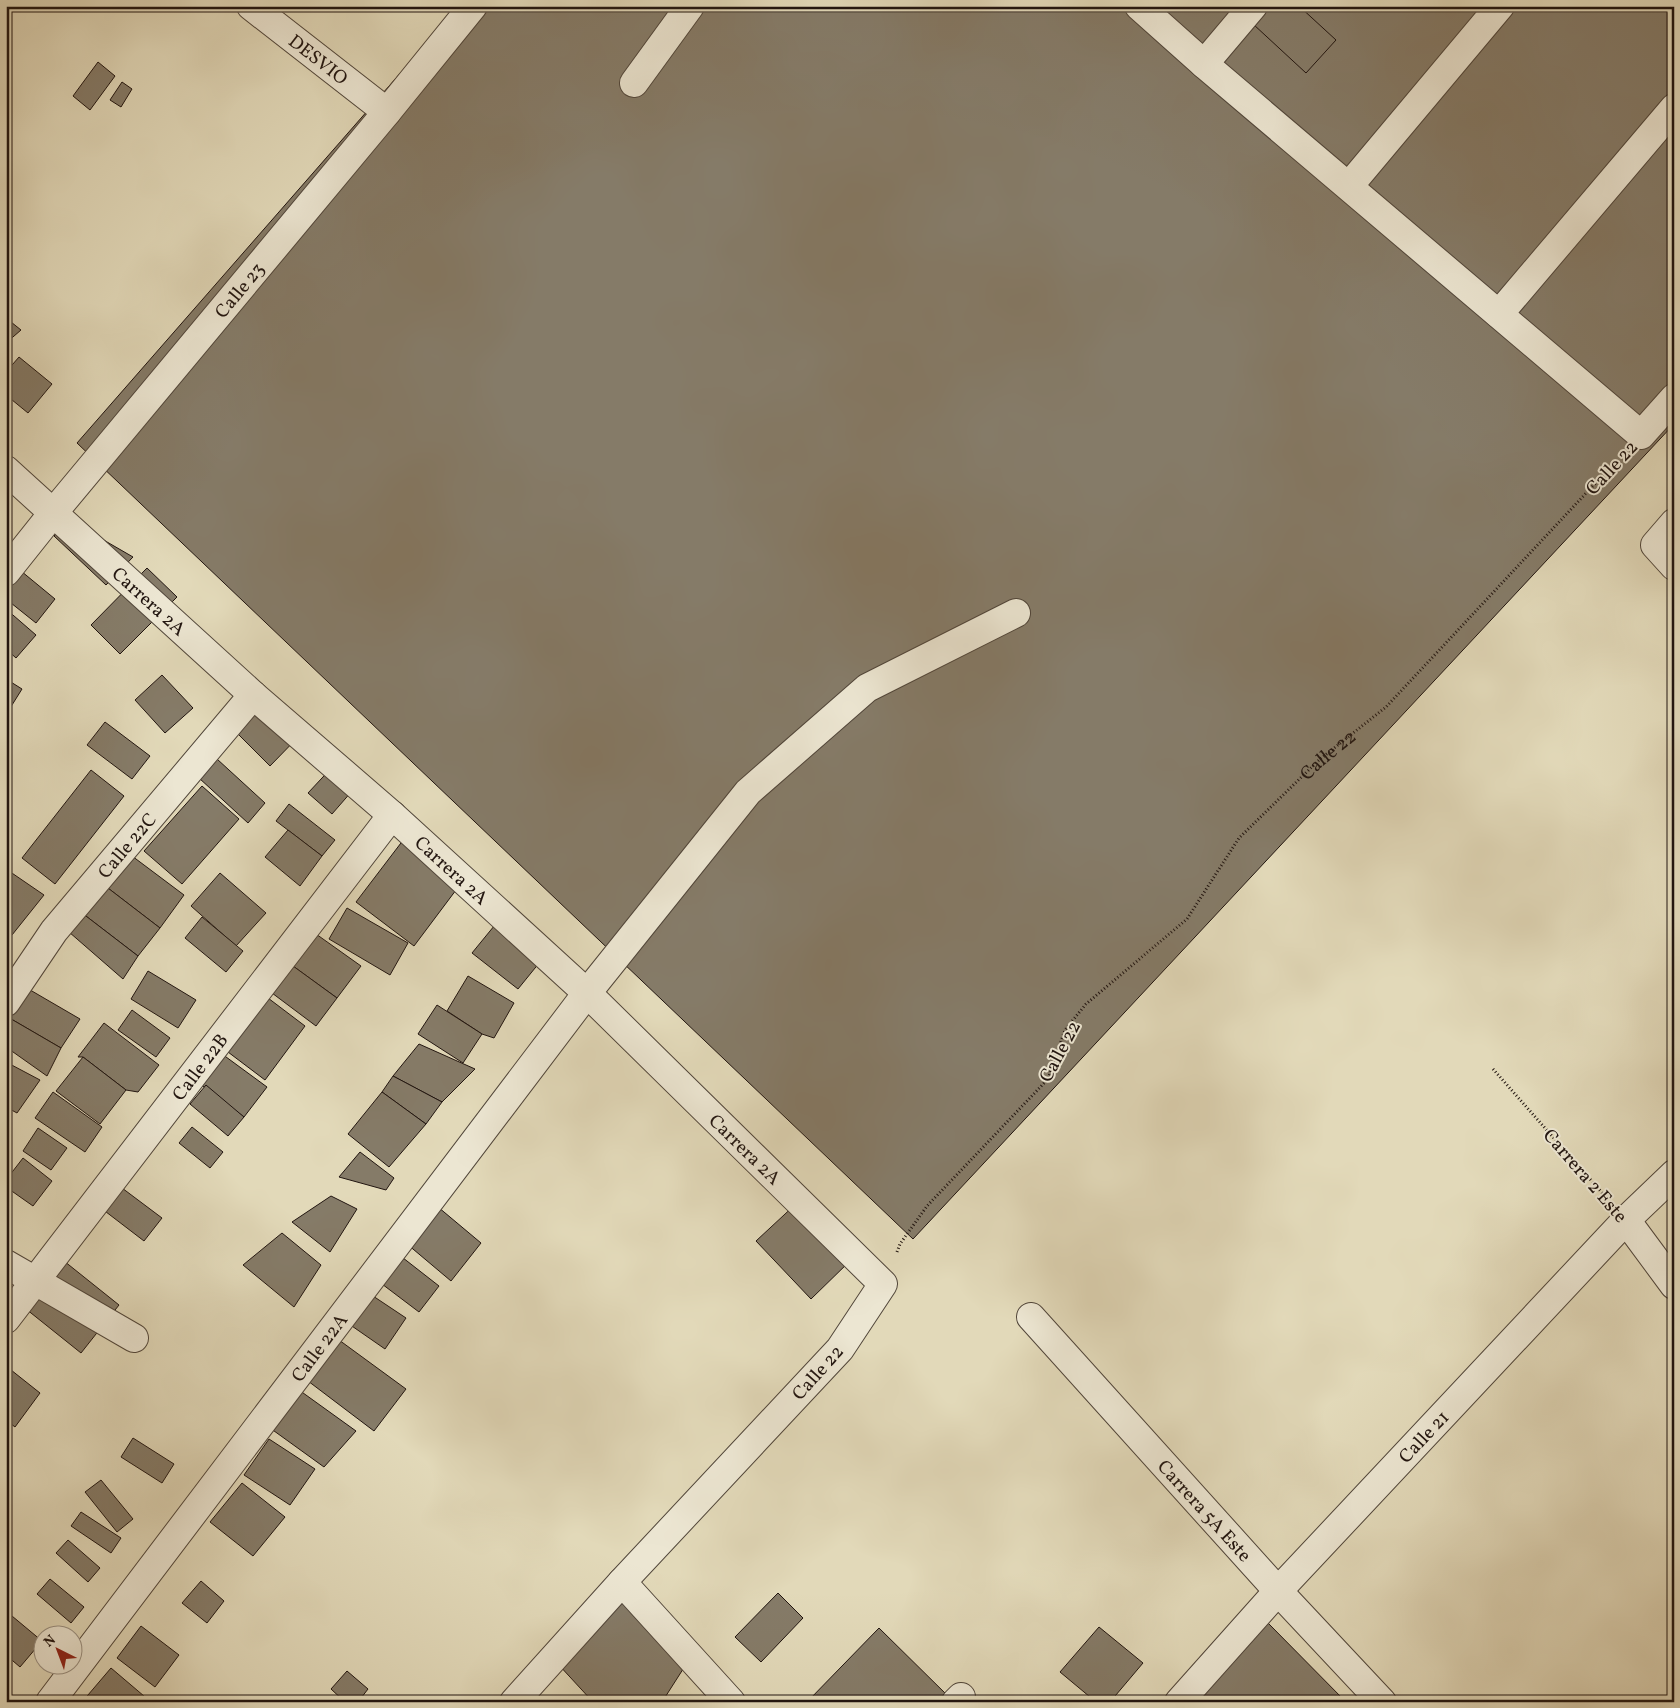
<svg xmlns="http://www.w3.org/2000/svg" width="1680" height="1708" font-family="Vollkorn,serif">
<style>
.building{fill:#857b68;stroke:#211510}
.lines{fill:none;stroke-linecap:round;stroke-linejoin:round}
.street-casing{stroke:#51463a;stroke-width:30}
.path{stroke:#211510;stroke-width:3;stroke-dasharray:1 2.5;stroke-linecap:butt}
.street{stroke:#ece6d2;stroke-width:28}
.labels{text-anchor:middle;stroke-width:4;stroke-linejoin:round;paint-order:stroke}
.street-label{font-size:19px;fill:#211510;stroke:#ece6d2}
</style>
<rect width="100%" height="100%" fill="#e2d9b9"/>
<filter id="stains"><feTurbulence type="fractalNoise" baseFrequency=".004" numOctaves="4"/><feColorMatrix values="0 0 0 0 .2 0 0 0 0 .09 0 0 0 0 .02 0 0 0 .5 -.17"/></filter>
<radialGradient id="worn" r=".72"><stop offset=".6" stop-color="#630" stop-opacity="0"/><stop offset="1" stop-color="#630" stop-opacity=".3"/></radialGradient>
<g class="building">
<path d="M459,6h1215v418l-761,815 -836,-796z"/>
<path d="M1270,6h29l37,34 -30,33 -53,-49z"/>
<path d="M98,62l17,14 -25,34 -17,-14z"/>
<path d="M122,82l10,7 -11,18 -11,-7z"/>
<path d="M6,318l15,12 -15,13z"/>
<path d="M19,357l33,27 -24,29 -22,-18v-23z"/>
<path d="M69,520l64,37 -27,28 -52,-49z"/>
<path d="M147,568l30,29 -57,57 -29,-29z"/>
<path d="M21,571l34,28 -19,24 -30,-24v-11z"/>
<path d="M6,609l30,26 -20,23 -10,-9z"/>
<path d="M162,675l31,33 -28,25 -30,-33z"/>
<path d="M6,679l16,10 -15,24h-1z"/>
<path d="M268,696l36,35 -34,35 -36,-36z"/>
<path d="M105,722l45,34 -18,23 -45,-34z"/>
<path d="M217,759l48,44 -17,20 -49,-45z"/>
<path d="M336,763l23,20 -27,31 -24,-21z"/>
<path d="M91,770l33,26 -69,88 -33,-26z"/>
<path d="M202,786l37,33 -57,65 -38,-33z"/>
<path d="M289,804l46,36 -13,16 -46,-35z"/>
<path d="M288,830l34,26 -22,30 -35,-29z"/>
<path d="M404,839l58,43 -48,64 -58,-44z"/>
<path d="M128,853l56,42 -24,33 -56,-43z"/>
<path d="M6,869l38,26 -32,40 -6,-4z"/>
<path d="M220,873l46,40 -30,33 -45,-40z"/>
<path d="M104,885l56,43 -22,28 -56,-43z"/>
<path d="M347,908l61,35 -18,32 -61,-36z"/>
<path d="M82,913l56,43 -15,23 -54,-47z"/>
<path d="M202,917l41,34 -17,21 -41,-34z"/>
<path d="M499,920l45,37 -26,32 -46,-36z"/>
<path d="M316,934l45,32 -24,32 -44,-32z"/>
<path d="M293,966l44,32 -21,28 -44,-33z"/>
<path d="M148,971l48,29 -18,28 -47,-29z"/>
<path d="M468,976l46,27 -20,35 -12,-4 -35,-23z"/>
<path d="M25,987l55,32 -19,29 -55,-32v-7z"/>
<path d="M268,998l37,28 -40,54 -37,-28z"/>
<path d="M437,1005l45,29 -19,29 -45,-29z"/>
<path d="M132,1010l38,28 -14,19 -38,-27z"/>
<path d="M6,1016l55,32 -14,28 -41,-29z"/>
<path d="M104,1023l55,42 -21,27 -12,-2 -43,-33h-5z"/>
<path d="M419,1044l56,25 -33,33 -49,-26z"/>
<path d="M222,1054l45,33 -23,30 -44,-33z"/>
<path d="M83,1057l43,33 -26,34 -44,-33z"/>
<path d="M6,1062l34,18 -23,33 -11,-6z"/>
<path d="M393,1076l49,26 -16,22 -44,-32z"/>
<path d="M206,1085l38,32 -16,19 -38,-32z"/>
<path d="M53,1092l49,35 -17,25 -50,-34z"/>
<path d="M382,1092l44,32 -37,43 -41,-33z"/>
<path d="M192,1127l31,25 -13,16 -31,-25z"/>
<path d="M38,1128l29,20 -16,22 -28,-19z"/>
<path d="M360,1152l34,26 -8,12 -47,-13z"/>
<path d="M23,1158l29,23 -19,25 -27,-19v-7z"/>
<path d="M114,1182l48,36 -18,23 -47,-36z"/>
<path d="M331,1196l26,13 -27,43 -38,-30z"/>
<path d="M798,1202l54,57 -41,40 -55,-58z"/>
<path d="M438,1207l43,36 -30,38 -44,-37z"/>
<path d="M282,1233l39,32 -27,42 -51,-42z"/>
<path d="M398,1254l41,32 -20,26 -41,-31z"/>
<path d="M59,1257l60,48 -38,48 -60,-48z"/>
<path d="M370,1294l36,24 -21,31 -36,-25z"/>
<path d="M339,1340l67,49 -32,42 -66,-50z"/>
<path d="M6,1366l34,27 -25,34 -9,-7z"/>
<path d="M299,1390l57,41 -32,36 -54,-39z"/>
<path d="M133,1438l41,26 -12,19 -41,-26z"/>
<path d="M269,1439l46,30 -25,36 -46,-30z"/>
<path d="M101,1480l32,39 -16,13 -32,-40z"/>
<path d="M242,1483l43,34 -32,39 -43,-34z"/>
<path d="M81,1512l40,26 -10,15 -40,-27z"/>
<path d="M68,1540l32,28 -12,14 -32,-29z"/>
<path d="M50,1579l34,28 -13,16 -34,-29z"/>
<path d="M201,1581l23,20 -17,22 -25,-20z"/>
<path d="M627,1583l67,69 -32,50h-69l-35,-38z"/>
<path d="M778,1593l25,25 -42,44 -26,-25z"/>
<path d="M6,1611l36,30 -22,26 -14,-12z"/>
<path d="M1267,1622l79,80h-146l-7,-7z"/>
<path d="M141,1626l38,29 -24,32 -38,-29z"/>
<path d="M1099,1627l44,36 -33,39h-14l-36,-30z"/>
<path d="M879,1628l70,69 -5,5h-137z"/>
<path d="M111,1668l40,34h-69z"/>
<path d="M347,1671l21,18 -10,13h-13l-14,-13z"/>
</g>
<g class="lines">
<g class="street-casing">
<g id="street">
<path id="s2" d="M251,6l136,106"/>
<path d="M1139,6l65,58 437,371 33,-37"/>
<path d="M1204,64l49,-58"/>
<path d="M634,83l56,-77"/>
<path d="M1349,186l151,-180"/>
<path d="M1499,314l175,-206"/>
<path id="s3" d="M6,470l247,225 139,120 195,178 296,291 -43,65 -218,233 -108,120"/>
<path d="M1674,523l-19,22 19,21"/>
<path id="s4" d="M6,572l47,-59 334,-401 86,-106"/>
<path id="s5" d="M6,1002l48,-71 199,-236"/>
<path d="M1626,1220l48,65"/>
<path d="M6,1264l128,74"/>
<path id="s6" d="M1031,1317l247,274 104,111"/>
<path id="s7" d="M6,1319l386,-504"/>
<path d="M622,1582l109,120"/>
<path id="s8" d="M50,1702l537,-709 161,-201 119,-104 149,-75"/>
<path d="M956,1702l5,-5"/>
<path id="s9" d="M1179,1702l99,-111 348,-371 48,-46"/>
</g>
</g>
<g class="path">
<path d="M1493,1069l111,126"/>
<path id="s1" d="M897,1252l3,-8 27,-38 121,-127 17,-49 21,-26 101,-85 52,-81 80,-78 67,-53 232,-248"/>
</g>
<use href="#street" class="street"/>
</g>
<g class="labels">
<g class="street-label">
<text dy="7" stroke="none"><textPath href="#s2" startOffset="86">DESVIO</textPath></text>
<text dy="7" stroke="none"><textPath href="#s4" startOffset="366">Calle 23</textPath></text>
<text transform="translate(1611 467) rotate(-47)" y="7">Calle 22</text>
<text dy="7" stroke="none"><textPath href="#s3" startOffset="194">Carrera 2A</textPath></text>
<text dy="7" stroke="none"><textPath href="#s1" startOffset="666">Calle 22</textPath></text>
<text dy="7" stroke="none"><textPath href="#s5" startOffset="198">Calle 22C</textPath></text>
<text dy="7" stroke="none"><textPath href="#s3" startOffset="599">Carrera 2A</textPath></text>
<text transform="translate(1059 1051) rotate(-62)" y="7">Calle 22</text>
<text dy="7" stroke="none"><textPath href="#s7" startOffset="318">Calle 22B</textPath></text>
<text dy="7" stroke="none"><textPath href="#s3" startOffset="1004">Carrera 2A</textPath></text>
<text transform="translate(1586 1175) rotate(49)" y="7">Carrera 2 Este</text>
<text dy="7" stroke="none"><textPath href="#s8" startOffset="445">Calle 22A</textPath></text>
<text transform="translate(817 1372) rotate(-48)" y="7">Calle 22</text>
<text dy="7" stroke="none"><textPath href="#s9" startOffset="361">Calle 21</textPath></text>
<text dy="7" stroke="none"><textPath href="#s6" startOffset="260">Carrera 5A Este</textPath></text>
</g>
</g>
<rect width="1680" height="1708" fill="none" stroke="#e2d9b9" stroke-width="25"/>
<rect x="8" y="8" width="1665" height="1693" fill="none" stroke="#211510" stroke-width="2.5"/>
<rect x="12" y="12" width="1655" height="1683" fill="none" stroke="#211510"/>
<g transform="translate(58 1650) rotate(318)"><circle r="24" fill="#ece6d2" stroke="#9b9284"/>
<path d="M0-4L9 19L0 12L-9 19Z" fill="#8f2418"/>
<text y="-8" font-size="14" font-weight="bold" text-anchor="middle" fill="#211510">N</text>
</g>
<rect width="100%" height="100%" filter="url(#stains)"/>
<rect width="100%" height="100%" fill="url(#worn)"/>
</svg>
